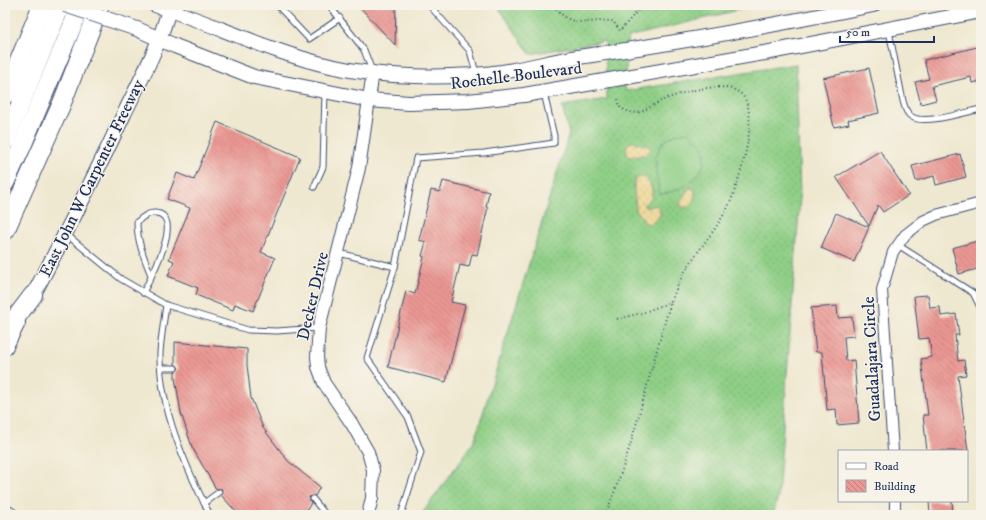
<svg xmlns="http://www.w3.org/2000/svg" width="986" height="520" font-family="'IM FELL DW Pica',serif">
<style>
.grass{fill:url(#grass-dots);stroke:#557f72}
.sand{fill:url(#sand-dots);stroke:#84847e}
.garden{fill:#8fcf86;stroke:#557f72}
.building{fill:url(#building-back-hatch)}
.lines{fill:none;stroke-linecap:round;stroke-linejoin:round}
.service-casing{stroke:#3b4b6f;stroke-width:7}
.minor-casing{stroke:#3b4b6f;stroke-width:12}
.tertiary-casing{stroke:#3b4b6f;stroke-width:14}
.secondary-casing{stroke:#3b4b6f;stroke-width:16}
.motorway-casing{stroke:#3b4b6f;stroke-width:20}
.path{stroke:#3b4b6f;stroke-width:2;stroke-dasharray:1 3;stroke-linecap:butt}
.service{stroke:#fff;stroke-width:5}
.minor{stroke:#fff;stroke-width:10}
.tertiary{stroke:#fff;stroke-width:12}
.secondary{stroke:#fff;stroke-width:14}
.motorway{stroke:#fff;stroke-width:18}
.secondary-bridge-casing{stroke:#3b4b6f;stroke-width:16;stroke-linecap:butt}
.secondary-bridge{stroke:#fff;stroke-width:14}
.labels{text-anchor:middle;stroke-width:3;stroke-linejoin:round;paint-order:stroke}
.street-label{font-size:17px;fill:#1b2f5e;stroke:#f7f3e8}
</style>
<defs>
<pattern id="grass-dots" width="8" height="8" patternUnits="userSpaceOnUse"><rect width="8" height="8" fill="#8fcf86"/><path d="M2 2h.1M6 6h.1" fill="none" stroke="#7bb276" stroke-width="1.8" stroke-linecap="round"/></pattern>
<pattern id="sand-dots" width="8" height="8" patternUnits="userSpaceOnUse"><rect width="8" height="8" fill="#eeda9e"/><path d="M2 2h.1M6 6h.1" fill="none" stroke="#ccbb8a" stroke-width="1.8" stroke-linecap="round"/></pattern>
<pattern id="building-back-hatch" width="6" height="6" patternUnits="userSpaceOnUse"><rect width="6" height="6" fill="#eb9793"/><path d="M-1 5l2 2M0 0l6 6M5-1l2 2" fill="none" stroke="#be7c7b"/></pattern>
</defs>
<rect width="100%" height="100%" fill="#f7f3e8"/>
<filter id="ink" filterUnits="userSpaceOnUse"><feTurbulence type="fractalNoise" baseFrequency=".025" numOctaves="2"/><feDisplacementMap in="SourceGraphic" scale="8" xChannelSelector="R" yChannelSelector="G"/><feConvolveMatrix kernelMatrix="1 2 1 2 8 2 1 2 1" color-interpolation-filters="sRGB"/></filter>
<filter id="wash" filterUnits="userSpaceOnUse"><feTurbulence type="fractalNoise" baseFrequency=".012" numOctaves="4" result="noise"/><feDisplacementMap in="SourceGraphic" scale="16" xChannelSelector="R" yChannelSelector="G"/><feGaussianBlur stdDeviation="0.9" result="paint"/><feColorMatrix in="noise" values="0 0 0 0 0 0 0 0 0 0 0 0 0 0 0 0 0 1.4 0 .05"/><feComposite in="paint" operator="in"/></filter>
<g filter="url(#wash)">
<rect width="100%" height="100%" fill="#efe8d0"/>
<path class="grass" d="M497,5h262l-131,32 -3,54 171,-27 4,133 -22,300 -5,18h-352l53,-73 95,-308 -7,-28 45,-7 -2,-58 -75,13z"/>
<g class="sand">
<path d="M634,142l13,3 4,4 -6,6 -17,2 -2,-10 3,-4z"/>
<path d="M643,176c8,6 10,13 9,22l-9,7 3,3 9,-3 4,2c4,10 -2,12 -10,17l-5,-1 -1,-5 -7,-8c0,-9 -4,-24 -1,-31z"/>
<path d="M689,188l6,1c0,9 -1,15 -9,19l-5,-2 -1,-4z"/>
</g>
<path class="garden" d="M688,132c5,5 12,10 15,16 9,26 -22,44 -43,46 -7,-29 -9,-58 28,-62z"/>
<g id="blocks">
<g class="building">
<path d="M358,5h38l-1,40z"/>
<path d="M981,46v35l-9,2 -1,-6 -39,9 4,14 -15,4 -6,-22 14,-3 -5,-19z"/>
<path d="M869,68l10,45 -31,7 1,4 -15,3 -11,-49z"/>
<path d="M217,122l83,35 -39,95 14,6 -22,53 -18,-7 -2,6 -37,-15 2,-7 -30,-12 6,-15 -5,-2 21,-51 -23,-9 10,-26 17,7z"/>
<path d="M880,151l29,44 -26,17 -5,-7 -9,21 -33,-49z"/>
<path d="M960,154l6,23 -30,8 -2,-9 -18,5 -4,-15z"/>
<path d="M443,181l46,11 -3,15h2l-11,48 -5,-1 -3,13 -9,-2 -9,37 14,3 -19,77 -58,-15 18,-76 9,3 9,-37 -2,-1 4,-14 -7,-2 12,-50 9,2z"/>
<path d="M836,213l33,14 -15,35 -33,-14z"/>
<path d="M981,240v28l-22,6 -7,-26z"/>
<path d="M928,295l2,13 10,-1 1,9 15,-2 3,21h-4l3,26 6,-1 2,15 -8,1 10,75h-41l-4,-36h5l-7,-56 11,-2 -3,-19 -10,1 -5,-43z"/>
<path d="M837,306l1,12 14,-1 2,19 -10,1 2,24 8,-1 5,63 -22,2 -1,-16 -9,1 -5,-58h-6l-5,-44z"/>
<path d="M175,342l72,7v16l4,33 12,30 25,33 32,26 -5,9 -6,1 2,6 -7,12h-65l-18,-20 1,-6h-6l-24,-42 -11,-34 -6,-35v-6l4,-4 -4,-4z"/>
<path d="M929,501h23l1,14h-23z"/>
</g>
</g>
</g>
<g filter="url(#ink)">
<use href="#blocks" fill-opacity="0" stroke="#3b4b6f" stroke-width="1"/>
<g class="lines">
<g class="service-casing">
<g id="service">
<path d="M277,5l32,34 31,-21"/>
<path d="M329,5l35,45 8,21"/>
<path d="M429,5l41,46 6,22"/>
<path d="M889,31l14,70c2,6 3,13 9,16 13,8 54,-5 69,-8"/>
<path d="M314,187l9,-20 2,-75"/>
<path d="M67,235l54,44 45,26 82,25 29,1 41,-3"/>
<path d="M898,245l75,48 7,14 1,24"/>
<path d="M339,253l56,14 -28,91 41,59 13,35 -20,63"/>
<path d="M395,267l21,-109 68,-5 70,-10v-7l-10,-43"/>
<path d="M143,293c7,-14 42,-77 13,-80 -8,-1 -14,4 -19,9 0,19 7,36 14,53"/>
<path d="M166,305c-2,16 -5,32 -6,48 -1,55 26,114 50,162"/>
<path d="M161,368h14"/>
<path d="M313,499l13,16"/>
<path d="M204,503l15,-11"/>
</g>
</g>
<g class="minor-casing">
<g id="minor">
<path d="M893,451l-11,-161 11,-38 12,-17 18,-14 13,-6 45,-12"/>
<path d="M895,501v14"/>
<path d="M5,509l9,6"/>
</g>
</g>
<g class="tertiary-casing">
<path id="tertiary" d="M368,515l4,-17 1,-28 -5,-18 -16,-28 -28,-41 -6,-16 -1,-10 2,-29 40,-160 14,-96"/>
</g>
<g class="secondary-casing">
<g id="secondary">
<path d="M155,5c59,19 115,47 175,61 51,12 120,13 172,6 26,-4 51,-11 76,-15 99,-14 197,-32 295,-52"/>
<path d="M137,29l38,17 79,31 115,23 40,3 59,-2 56,-6 246,-43 211,-41"/>
<path d="M29,303c33,-62 65,-125 95,-189 17,-35 37,-71 46,-109"/>
<path d="M5,348l13,-25"/>
</g>
</g>
<g class="motorway-casing">
<g id="motorway">
<path d="M5,95l37,-90"/>
<path d="M5,141l56,-136"/>
<path d="M5,183l17,-37 59,-141"/>
<path d="M5,231l57,-128 38,-98"/>
<path d="M5,332l28,-37"/>
</g>
</g>
<g class="path">
<path d="M554,5c17,26 34,14 59,16l7,10 19,-22 6,-4"/>
<path d="M617,319l25,-6 31,-12"/>
<path d="M605,515c22,-51 35,-105 50,-158 7,-24 13,-50 23,-72 14,-32 44,-58 55,-90 8,-23 27,-80 9,-100 -15,-17 -63,-2 -81,6 -7,3 -14,9 -21,11 -8,2 -14,-1 -20,-5l-2,-8"/>
</g>
<use href="#service" class="service"/>
<use href="#minor" class="minor"/>
<use href="#tertiary" class="tertiary"/>
<use href="#secondary" class="secondary"/>
<use href="#motorway" class="motorway"/>
<g class="secondary-bridge-casing">
<path id="secondary-bridge" d="M65,5l72,24"/>
</g>
<use href="#secondary-bridge" class="secondary-bridge"/>
</g>
</g>
<g class="labels">
<g class="street-label">
<text transform="translate(516 75) rotate(-7)" y="6">Rochelle Boulevard</text>
<text transform="translate(91 178) rotate(-64)" y="6">East John W Carpenter Freeway</text>
<text transform="translate(312 296) rotate(-77)" y="6">Decker Drive</text>
<text transform="translate(871 359) rotate(-93)" y="6">Guadalajara Circle</text>
</g>
</g>
<rect width="986" height="520" fill="none" stroke="#f7f3e8" stroke-width="20"/>
<rect x="838" y="450" width="130" height="52" fill="#f7f3e8" stroke="#9fa5b1"/>
<rect x="846" y="463" width="20" height="6" fill="#ffffff" stroke="#9fa5b1"/>
<text x="874" y="470" font-size="12" fill="#1b2f5e">Road</text>
<rect x="846" y="480" width="20" height="12" fill="url(#building-back-hatch)" stroke="#9fa5b1"/>
<text x="874" y="490" font-size="12" fill="#1b2f5e">Building</text>
<path d="M840 36v6h94v-6" fill="none" stroke="#1b2f5e" stroke-width="2"/>
<text x="846" y="36" font-size="12" fill="#1b2f5e" stroke="#f7f3e8" stroke-width="3" paint-order="stroke">50 m</text>
</svg>
